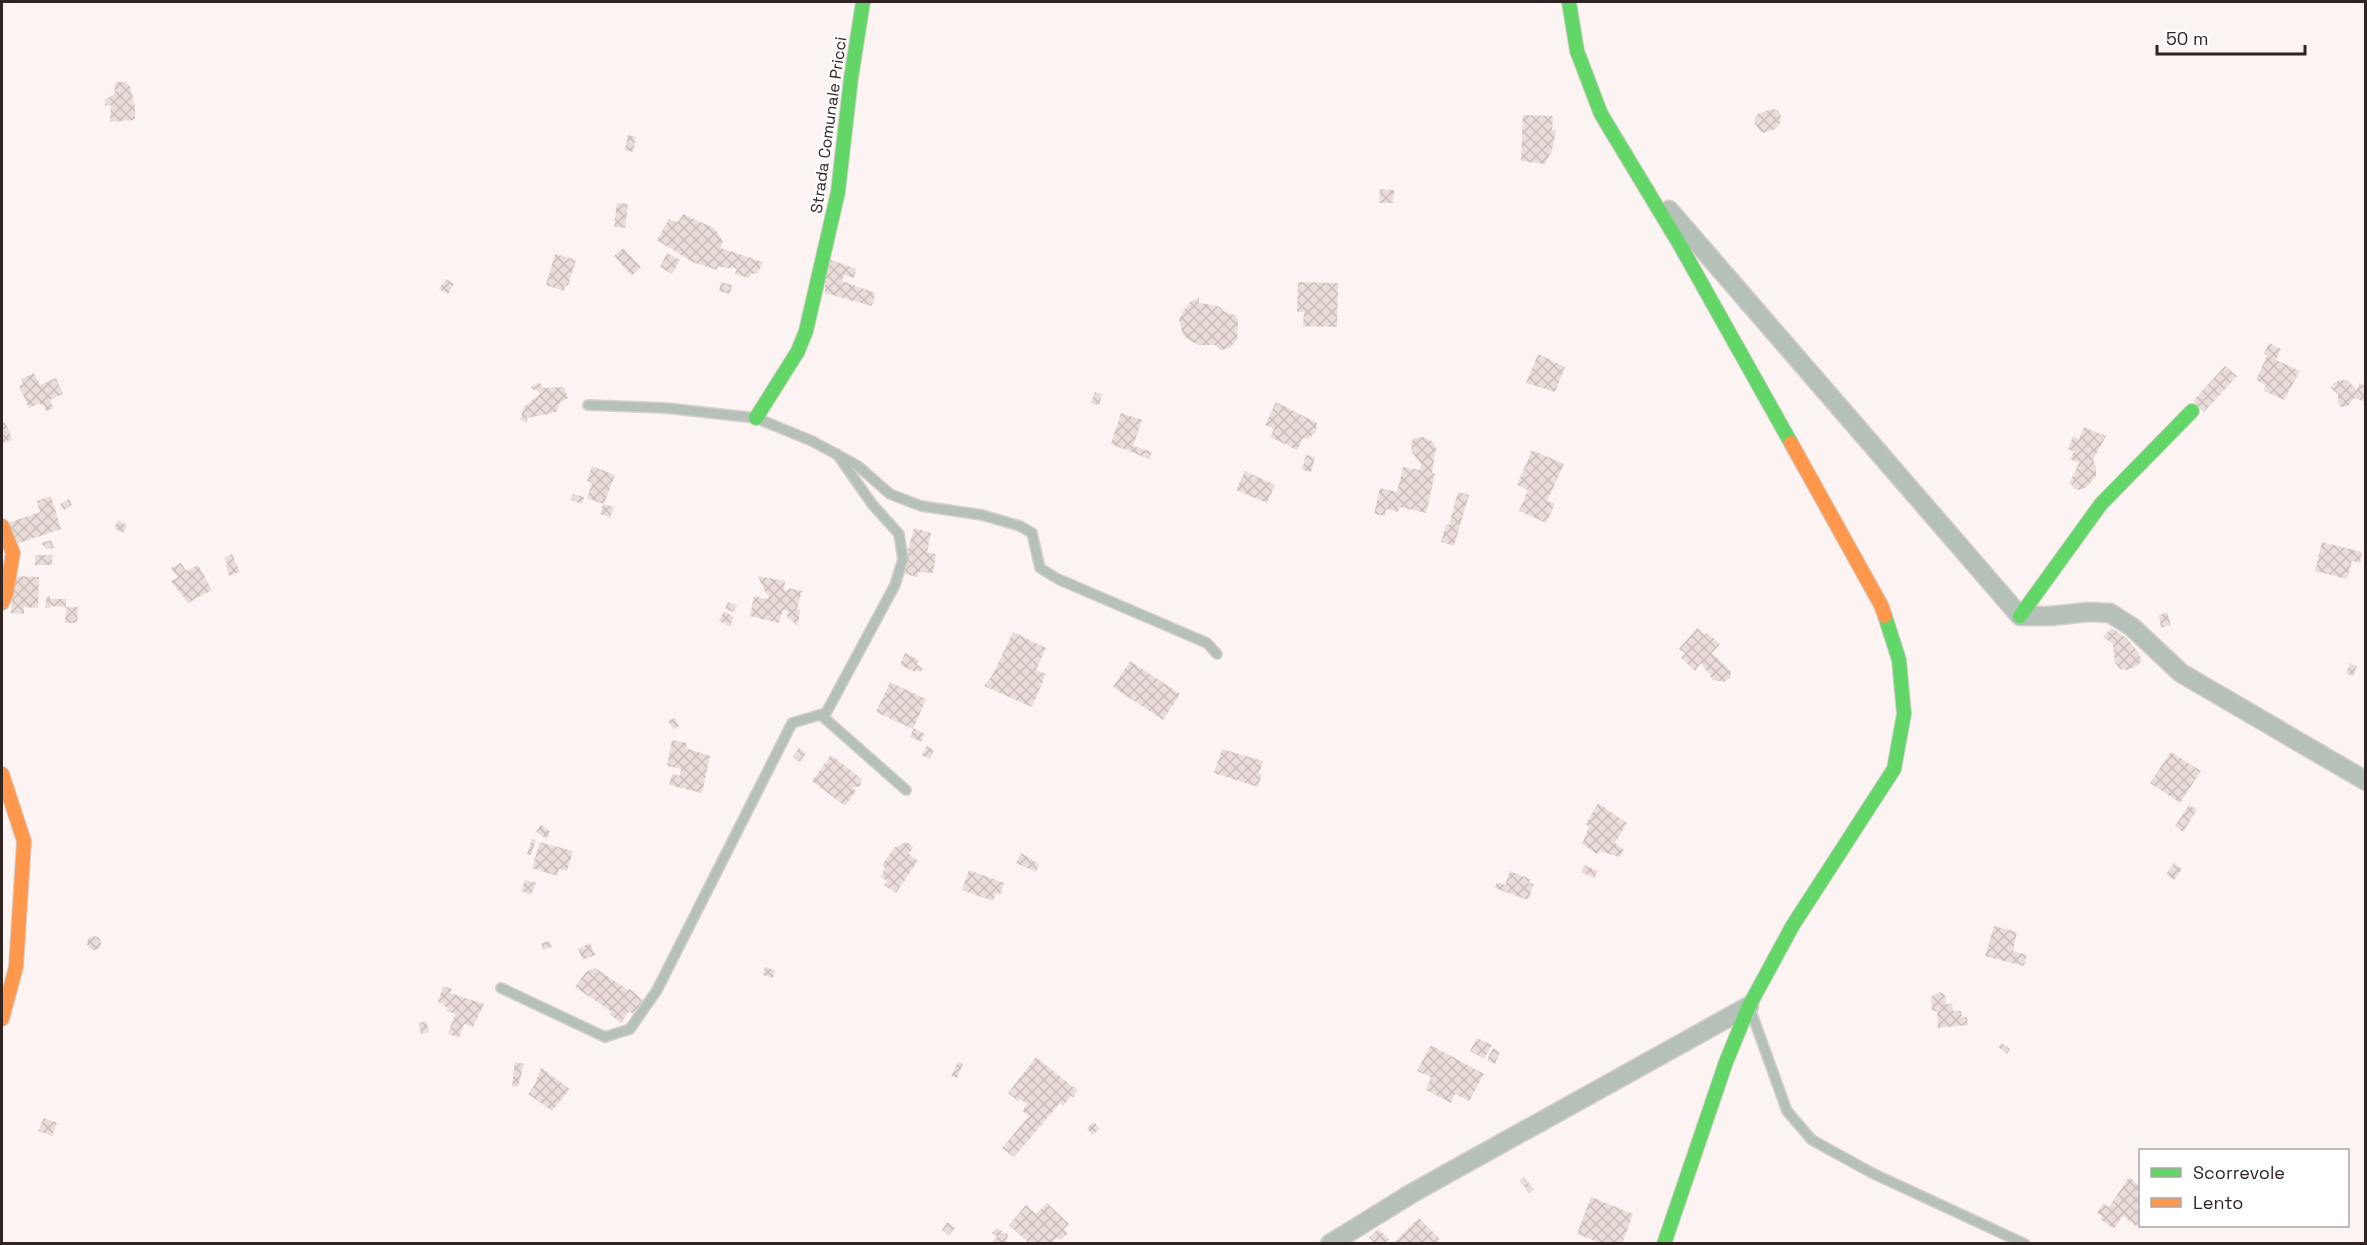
<svg xmlns="http://www.w3.org/2000/svg" width="2367" height="1245" font-family="'Space Grotesk',sans-serif">
<style>
.building{fill:url(#building-cross-hatch)}
.lines{fill:none;stroke-linecap:round;stroke-linejoin:round}
.lane-casing{stroke:#d6cfcd;stroke-width:12}
.street-casing{stroke:#d6cfcd;stroke-width:21}
.fast-casing{stroke:#d6cfcd;stroke-width:16}
.slow-casing{stroke:#d6cfcd;stroke-width:16}
.lane{stroke:#b5c0b9;stroke-width:9}
.street{stroke:#b5c0b9;stroke-width:18}
.fast{stroke:#63d668;stroke-width:14}
.slow{stroke:#ff974d;stroke-width:14}
.labels{text-anchor:middle;stroke-width:4.5;stroke-linejoin:round;paint-order:stroke}
.street-label{font-size:16px;fill:#2f2421;stroke:#fff}
</style>
<defs>
<pattern id="building-cross-hatch" width="8" height="8" patternUnits="userSpaceOnUse" patternTransform="scale(1.5)"><rect width="8" height="8" fill="#eadcd9"/><path d="M0 0l8 8M0 8l8-8" fill="none" stroke="#c9bdba"/></pattern>
</defs>
<rect width="100%" height="100%" fill="#fcf4f2"/>
<g class="building">
<path d="M117,82h8l5,4 5,21v11l-2,2 -23,2 1,-17 -6,1v-6l10,-7 -1,-8z"/>
<path d="M1771,109l7,1 3,6 -1,7 -4,6 -14,4 -7,-9v-6l3,-4z"/>
<path d="M1523,115l30,1 -1,14h4l-4,20 -7,14 -24,-3z"/>
<path d="M628,135l8,2 -3,15 -8,-2z"/>
<path d="M1380,189l14,1 -1,13h-14z"/>
<path d="M617,203l11,1 -3,24 -11,-1z"/>
<path d="M683,214l31,14 9,13 -2,7 42,14 -5,11 -7,1 -2,4 -14,-4 2,-5 -5,-2 -1,2 -13,-3 -1,4 -25,-8 -35,-22 12,-21 9,3z"/>
<path d="M623,248l18,19 -9,9 -18,-20z"/>
<path d="M667,253l13,7 -8,14 -12,-7z"/>
<path d="M555,254l21,6 -8,26 -3,-1 -1,6 -18,-6z"/>
<path d="M826,258l30,11 -2,9 -10,-3 -2,6 33,12 -3,13 -47,-13z"/>
<path d="M446,279l8,5 -6,10 -9,-5z"/>
<path d="M721,282l11,3 -2,9 -11,-3z"/>
<path d="M1298,282l40,1 -1,44 -34,-1 1,-14h-7z"/>
<path d="M1199,298v5l19,3 7,6 10,3 3,4 -1,21 -8,8 -9,2 -5,-5h-16l-10,-5 -6,-5 -4,-15 3,-7 8,-11z"/>
<path d="M2269,343l12,6 -5,11 24,11 -16,29 -20,-9 2,-6 -10,-5 11,-24 -3,-2z"/>
<path d="M1538,354l27,13 -10,25 -29,-9z"/>
<path d="M2225,366l12,10 -33,36 -11,-11z"/>
<path d="M34,373l6,12 16,-7 7,16 -13,6 3,8 -7,3 -3,-7 -2,1 -1,-2 -11,5 -10,-22 4,-2 -2,-5z"/>
<path d="M2340,380h7l10,10 2,-7 7,3v16l-12,-4 -6,8 -7,1 -3,-3v-10l-7,-6 3,-5z"/>
<path d="M540,383l2,5 22,-1 4,11 -9,6 -2,8 -30,6v4l-7,-2 4,-13 16,-13 -4,-5 -3,1 -2,-4z"/>
<path d="M1095,392l7,2 -3,11 -8,-2z"/>
<path d="M1276,402l41,21 -1,9 -8,7 -5,-1 -6,12 -27,-13 4,-8 -9,-4z"/>
<path d="M1121,413l21,7 -9,26 19,6 -3,7 -38,-15z"/>
<path d="M5,422l7,17 -10,5v-20z"/>
<path d="M2084,427l22,9 -13,24 3,7v9l-9,11 -7,3 -6,-1 -4,-7 9,-19 -9,-4 4,-7 -6,-3 5,-13 6,3z"/>
<path d="M1424,437l9,5 3,6 -4,25 3,1 -9,39 -27,-6 -1,5 -12,-3 -1,7 -11,-2 6,-26 17,4 6,-25 17,3 1,-6 -9,-12 -1,-8 2,-6z"/>
<path d="M1532,450l32,14 -17,37 8,3 -9,19 -27,-12 9,-21 -11,-5z"/>
<path d="M1306,455l9,2 -4,15 -9,-2z"/>
<path d="M592,466l23,9 -11,29 10,3 -4,11 -10,-4 3,-10 -16,-6 5,-15 -5,-2z"/>
<path d="M1245,471l30,14 -8,18 -31,-13z"/>
<path d="M1458,492l11,3 -15,51 -13,-4 5,-18 3,1z"/>
<path d="M573,494l11,3 -2,7 -11,-4z"/>
<path d="M51,496l10,33 -45,15 -8,-21 32,-11 -3,-11z"/>
<path d="M69,499l3,6 -8,5 -4,-6z"/>
<path d="M118,520l9,5 -4,8 -9,-5z"/>
<path d="M914,528l17,5 -4,19 9,2 -3,19 -15,-1v5l-14,-3 2,-16z"/>
<path d="M51,540l3,8 -8,1 -5,-6z"/>
<path d="M2322,542l40,10 -2,11 -8,-2 -5,18 -32,-8z"/>
<path d="M232,554l8,18 -11,4 -3,-10 2,-1 -4,-7z"/>
<rect x="35" y="555" width="17" height="10"/>
<path d="M181,563l5,8 12,-6 14,25 -24,13 -17,-22 7,-4 -7,-9z"/>
<path d="M12,576l27,1 -1,31 -14,-1v7l-13,-1z"/>
<path d="M758,576l27,5 -1,9 3,1 1,-3 14,3 -5,18h3l-2,17 -11,-9 1,-6 -5,-1 -4,13 -29,-7 4,-20 14,3 1,-4 -3,-1z"/>
<path d="M47,596h3v3h16v8l-16,-1v2h-5z"/>
<path d="M728,602l9,3 -4,7 -8,-3z"/>
<path d="M66,607h12l-1,16h-12z"/>
<path d="M724,611l10,6 -4,9 -11,-5z"/>
<path d="M2167,612l4,13 -10,3 -2,-13z"/>
<path d="M1697,628l8,7 2,-2 13,11 -8,9 19,19 -1,6 -6,4 -11,-2 -12,-17 -6,8 -14,-13 4,-5 -6,-4z"/>
<path d="M2112,628l14,10 12,14 4,9 -5,5 -9,4 -8,-1 -5,-6 -2,-19 -10,-7z"/>
<path d="M1013,632l33,16 -10,22 10,4 -14,33 -48,-21 8,-10z"/>
<path d="M905,653l14,7 -2,5 6,3 -2,4 -5,-2 -1,2 -15,-7z"/>
<path d="M1130,661l50,33 -17,26 -50,-33z"/>
<path d="M2350,663l7,3 -4,10 -7,-3z"/>
<path d="M890,682l36,17 -13,30 -37,-17z"/>
<path d="M675,718l4,8 -6,3 -5,-8z"/>
<path d="M914,728l11,6 -4,8 -11,-5z"/>
<path d="M672,740l15,3 -1,5 24,8 -8,37 -33,-8 3,-11 8,2 1,-7 -14,-3z"/>
<path d="M927,746l7,4 -4,9 -8,-4z"/>
<path d="M799,748l7,5 -6,9 -7,-5z"/>
<path d="M1222,749l41,12 -4,12 3,1 -4,13 -44,-14z"/>
<path d="M2171,752l30,19 -21,32 -30,-20z"/>
<path d="M831,755l31,24 -2,7 -8,2 4,3 -11,15 -33,-25z"/>
<path d="M1598,803l29,20 -12,20 9,7 -5,7 -19,-6 -3,3 -15,-10 7,-17 -3,-3z"/>
<path d="M2189,805l8,5 -14,22 -8,-6z"/>
<path d="M541,825l9,6 -3,8 -11,-7z"/>
<path d="M532,839l4,1 -5,15 -4,-1z"/>
<path d="M540,842l33,9 -6,20 -8,-2 -2,7 -25,-8z"/>
<path d="M907,842l6,5 -1,3 -4,3 10,8 -22,32 -12,-8 3,-4 -6,-4 4,-9 -3,-3 13,-18z"/>
<path d="M1021,853l18,11 -3,8 -20,-9z"/>
<path d="M2174,863l8,6 -8,11 -8,-6z"/>
<path d="M1584,865l14,6 -4,7 -13,-6z"/>
<path d="M969,870l35,13 -4,12 -4,-2 -3,8 -31,-11z"/>
<path d="M1510,871l20,8 -1,4 5,1 -6,16 -33,-12 2,-6 8,3z"/>
<path d="M525,880l11,3 -5,12 -10,-4z"/>
<path d="M1994,926l23,6 -4,19 14,4 -3,11 -39,-10z"/>
<circle cx="94" cy="943" r="7"/>
<path d="M550,941l2,6 -9,3 -2,-7z"/>
<path d="M590,943l5,12 -12,5 -5,-11z"/>
<path d="M765,967l10,3 -2,8 -10,-3z"/>
<path d="M595,968l33,22 2,-1 13,11 -10,14 -4,-3 -8,12 -12,-9 3,-2 -37,-25 11,-15z"/>
<path d="M443,986l9,3 -2,4 34,11 -11,23 -9,-3 -5,14 -11,-4 7,-20 -8,-3 1,-3 -4,-2v-2l-6,-2z"/>
<path d="M1940,992l5,3 1,9h6l1,7h8l1,6h5l1,8 -30,3 -1,-16 -5,-2 -1,-9 1,-5z"/>
<path d="M426,1021l3,11 -8,2 -3,-11z"/>
<path d="M1477,1038l15,7 -8,14 -14,-8z"/>
<path d="M2001,1043l9,6 -3,5 -9,-7z"/>
<path d="M1431,1045l53,29 -15,27 -14,-7 -4,9 -25,-13 5,-13 -14,-6z"/>
<path d="M1493,1048l7,4 -5,12 -8,-4z"/>
<path d="M1036,1057l41,33 -4,8 -2,-2 -8,10 -3,-3 -46,54 -12,-9 27,-32 -7,-5 5,-7 -7,-5 -2,2 -10,-8z"/>
<path d="M515,1062l9,2 -6,23 -6,-1z"/>
<path d="M958,1062l5,2 -6,14 -6,-2z"/>
<path d="M541,1068l29,21 -18,22 -24,-17 7,-10z"/>
<path d="M44,1118l13,5 -5,13 -14,-5z"/>
<path d="M1094,1122l6,7 -8,6 -5,-7z"/>
<path d="M1524,1177l10,12 -5,4 -9,-12z"/>
<path d="M2129,1177l11,9v34l-4,6 -13,-10 -9,13 -14,-10 2,-3 -5,-3 6,-9 6,3z"/>
<path d="M1591,1197l42,17 -11,30h-27l1,-3 -19,-7z"/>
<path d="M1047,1203l22,21 -5,5 4,4 -7,7 -4,-3 -6,7h-21l-21,-19 17,-20 10,9z"/>
<path d="M1419,1218l21,21 -5,5h-42z"/>
<path d="M947,1222l8,6 -6,7 -7,-5z"/>
<path d="M996,1228l6,3 -1,2 7,1 -2,9 -12,1 -1,-3 4,-5 -5,-3z"/>
<path d="M1378,1229l11,10 -5,5h-9l-6,-7z"/>
</g>
<g class="lines">
<g class="lane-casing">
<g id="lane">
<path d="M588,405l78,3 90,10 56,23 46,25 32,28 31,12 61,9 38,11 12,7 8,35 18,11 149,64 10,11"/>
<path d="M821,715l85,75"/>
<path d="M501,988l104,49 25,-8 27,-39 135,-267 34,-10 69,-128 8,-26 -4,-25 -27,-30 -35,-50"/>
<path d="M1752,1014l35,97 25,29 60,33 153,71"/>
</g>
</g>
<g class="street-casing">
<g id="street">
<path d="M1669,210l351,406h31l37,-4 22,1 22,14 49,46 185,108"/>
<path d="M1330,1244l84,-52 335,-186"/>
</g>
</g>
<g class="fast-casing">
<g id="fast">
<path d="M1569,2l8,49 24,63 79,131 111,198"/>
<path d="M756,418l42,-67 8,-20 32,-139 13,-114 12,-76"/>
<path d="M2020,616l81,-112 91,-93"/>
<path d="M1664,1244l62,-182 23,-56 44,-81 101,-156 10,-55 -5,-54 -14,-44"/>
</g>
</g>
<g class="slow-casing">
<g id="slow">
<path d="M1791,443l90,162 4,11"/>
<path d="M2,526l11,27 -7,41 -4,9"/>
<path d="M2,774l22,67 -8,126 -14,52"/>
</g>
</g>
<use href="#lane" class="lane"/>
<use href="#street" class="street"/>
<use href="#fast" class="fast"/>
<use href="#slow" class="slow"/>
</g>
<g class="labels">
<g class="street-label">
<text transform="translate(828 125) rotate(-82)" y="6">Strada Comunale Pricci</text>
</g>
</g>
<rect width="2367" height="1245" fill="none" stroke="#2f2421" stroke-width="6"/>
<rect x="2139" y="1149" width="210" height="78" fill="#ffffff" stroke="#aca7a6" stroke-width="1.5"/>
<rect x="2151" y="1168" width="30" height="9" fill="#63d668" stroke="#aca7a6" stroke-width="1.5"/>
<text x="2193" y="1179" font-size="18" fill="#2f2421">Scorrevole</text>
<rect x="2151" y="1198" width="30" height="9" fill="#ff974d" stroke="#aca7a6" stroke-width="1.5"/>
<text x="2193" y="1209" font-size="18" fill="#2f2421">Lento</text>
<path d="M2157 45v9h148v-9" fill="none" stroke="#2f2421" stroke-width="3"/>
<text x="2166" y="45" font-size="18" fill="#2f2421" stroke="#ffffff" stroke-width="4.5" paint-order="stroke">50 m</text>
</svg>
